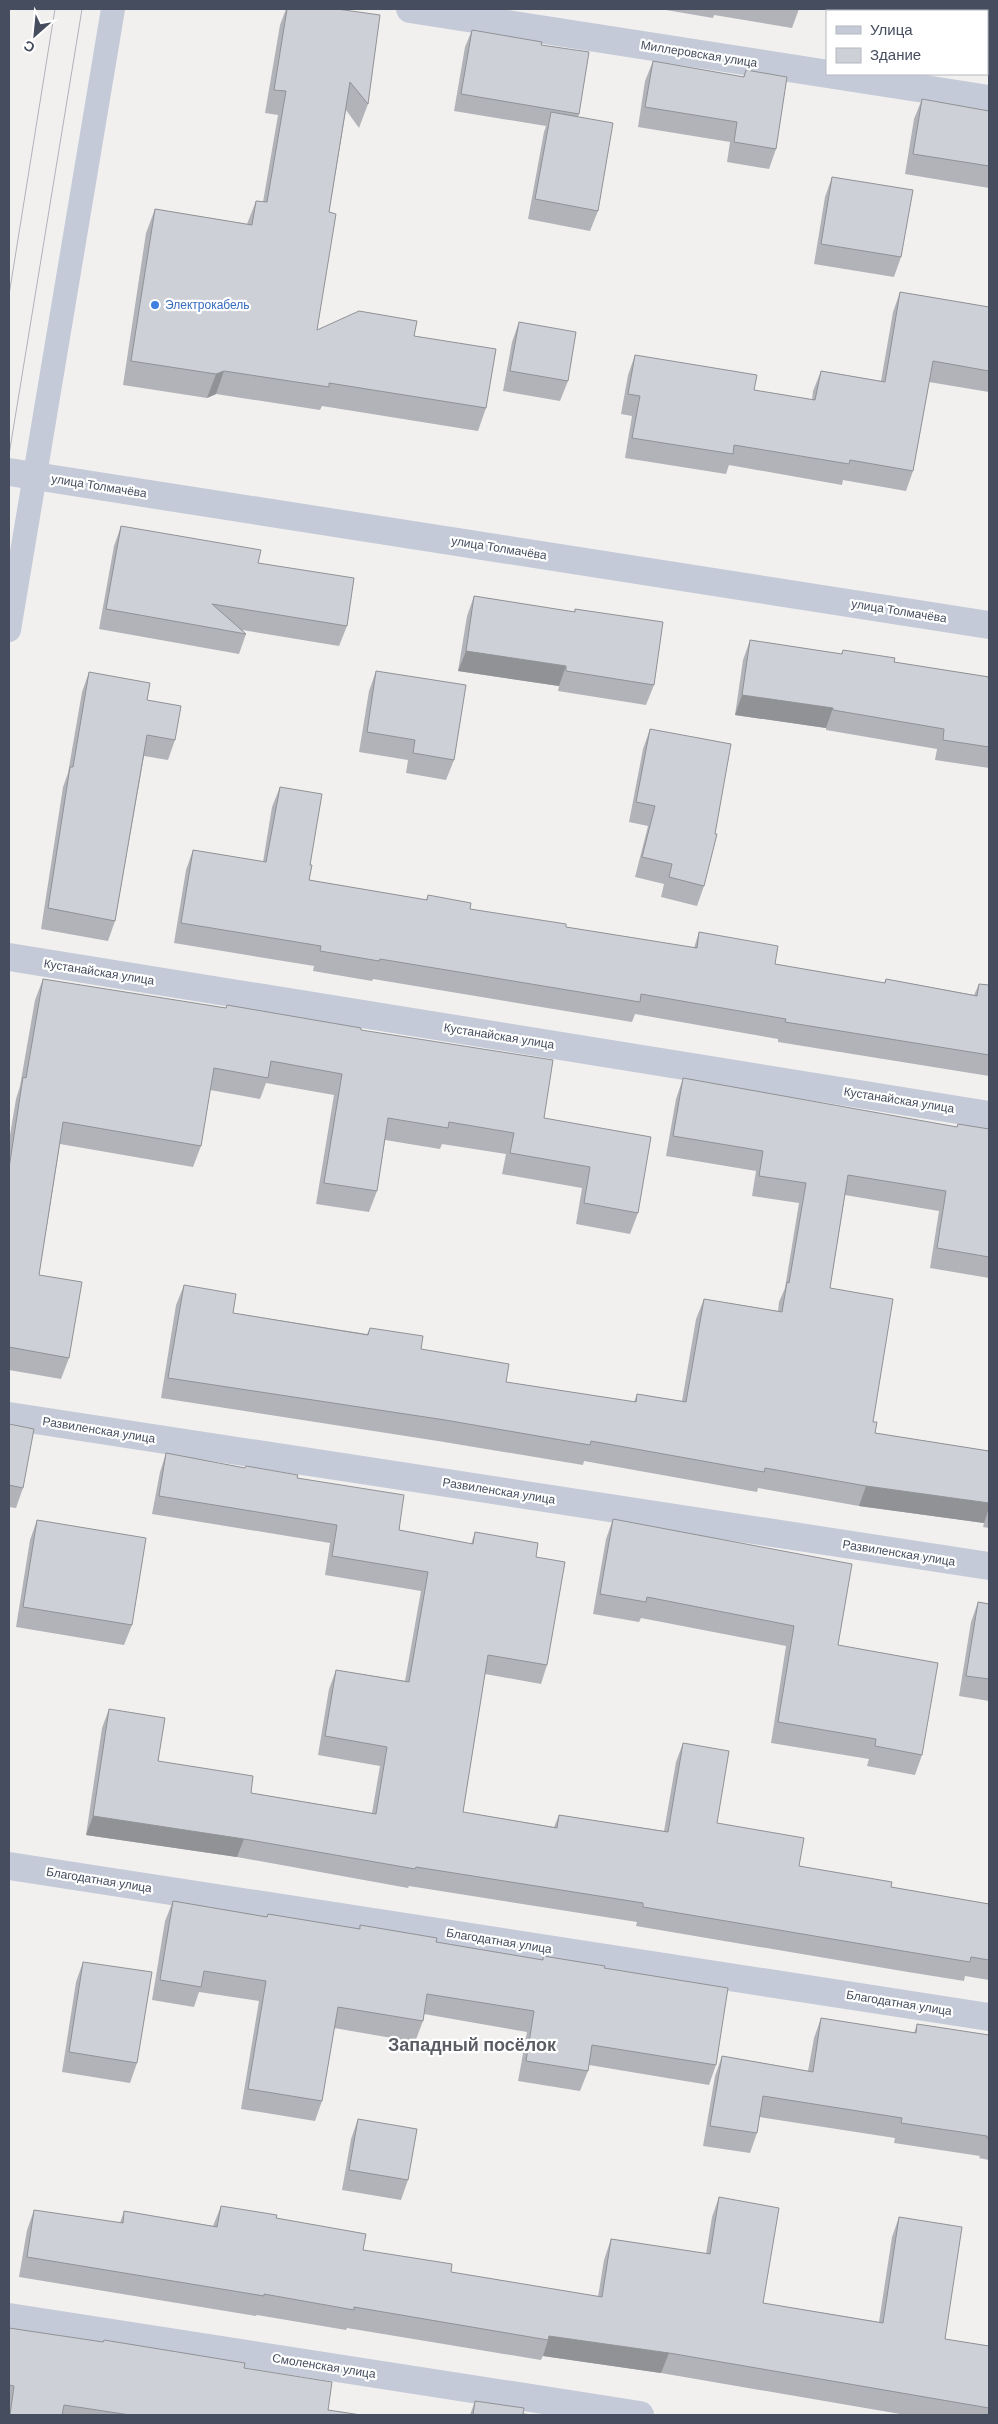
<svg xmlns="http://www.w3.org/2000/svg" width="998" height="2424" font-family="'DM Sans',sans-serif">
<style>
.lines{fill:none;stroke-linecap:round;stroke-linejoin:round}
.service{stroke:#c4cad8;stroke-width:24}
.minor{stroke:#c4cad8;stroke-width:28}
.tertiary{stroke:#c4cad8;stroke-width:28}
.tram{stroke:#b1b2ba;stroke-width:1}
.wall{fill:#b1b3b9}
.shaded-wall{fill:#909296}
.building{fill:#ced0d7;stroke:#909296}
.shop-dot{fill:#3f7fe0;stroke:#fff;stroke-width:2}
.labels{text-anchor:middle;stroke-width:4.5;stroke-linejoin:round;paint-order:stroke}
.street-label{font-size:12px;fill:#454d5e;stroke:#fff}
.shop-label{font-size:12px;fill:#366cbe;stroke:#fff;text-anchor:start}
.district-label{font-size:18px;font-weight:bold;fill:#5b5d65;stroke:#fff}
</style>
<rect width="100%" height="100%" fill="#f2f0ef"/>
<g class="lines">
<path class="service" d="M9,630l104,-621"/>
<g class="minor">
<path d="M410,9l579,90"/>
<path d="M9,957l980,158"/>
<path d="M9,1416l980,150"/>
<path d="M9,1866l980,151"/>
<path d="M9,2317l631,98"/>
</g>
<path class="tertiary" d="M9,472l980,153"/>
<g class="tram">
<path d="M9,295l46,-286"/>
<path d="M9,455l73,-446"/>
</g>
</g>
<g class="wall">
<path d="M286,9h51l31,95 -9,24 -13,-18 -17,102 -12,118 97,6 72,72 -8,23 -156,-25 -2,4 -104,-16 -9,4 -84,-13 23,-152 9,-24 92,15 9,-23 7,1 15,-87 -13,-2 15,-88z"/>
<path d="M660,9h139l-7,19 -78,-13 -1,3z"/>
<path d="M472,30l69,15 38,69 -1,3 20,94 -8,20 -62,-12 16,-87 2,-6 -92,-15 11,-64z"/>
<path d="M653,61l90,16 3,-7 30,79 -7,20 -42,-7 3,-20 -92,-15 7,-46z"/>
<path d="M922,99l67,12v77l-84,-14 9,-55z"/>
<path d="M832,177l69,80 -7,20 -80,-13 11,-67z"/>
<path d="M900,292l89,15v85l-60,-10 -16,89 -7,20 -63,-11 -1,5 -113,-20 -3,9 -101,-16 7,-42 -11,-2 7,-39 7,-20 119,35 58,10 1,-9 8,-20 60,10 12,-69z"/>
<path d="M519,322l49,59 -8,20 -57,-10 9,-49z"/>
<path d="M121,526l137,37 89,63 -8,20 -97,-16 4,4 -7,20 -140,-25 15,-83z"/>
<path d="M474,596l100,16 1,-3 79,76 -8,20 -88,-14 1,-5 -101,-15 9,-55z"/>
<path d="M750,640l91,14 2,-4 51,12 95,15v91l-54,-8 2,-11 -111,-19v-2l-91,-13 8,-55z"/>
<path d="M376,671l78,89 -8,20 -40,-7 2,-13 -49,-8 10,-61z"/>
<path d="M89,672l58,28 28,40 -7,20 -24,-4 -29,165 -7,20 -67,-12 22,-142 5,-14 14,-81z"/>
<path d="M650,729l54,157 -7,20 -36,-9 3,-13 -29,-7 13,-51 -19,-4 14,-73z"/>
<path d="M280,787l30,78 -1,15 117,20 2,-5 42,14 96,18 128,21 5,-16 76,32 109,19 2,-4 88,16 5,-11 10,1v91l-211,-34v-3l-143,-25 -3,8 -259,-43 -1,2 -59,-10 1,-5 -140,-23 12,-73 7,-20 70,12 9,-55z"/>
<path d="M43,979l183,29 1,-3 134,25 183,88 94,95 -8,21 -54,-10 6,-36 -80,-14 4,-20 -64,-10 -2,5 -55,-9 -8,51 -8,21 -53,-8 18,-109 -68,-12 -6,16 -50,-9 -9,56 -8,21 -133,-23 -21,131 30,83 -8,21 -52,-9v-229l7,-42 4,-13 15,-86z"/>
<path d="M683,1078l274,49 1,-3 31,5v149l-59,-10 9,-57 -94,-16 -15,93 43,134 2,11 114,18v77l-6,-1 1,-4 -125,-17 -101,-18 -1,4 -173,-31 -1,4 -145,-24 -277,-43 15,-93 8,-20 49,28 134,21 3,-6 51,21 85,33 128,20 3,-8 45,7 14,-82 8,-20 74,12 1,-9 6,-14 14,-85 -47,-7 4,-25 -90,-15 10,-57z"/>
<path d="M9,1424l14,64 -7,20 -7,-1z"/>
<path d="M166,1453l131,25 102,52 72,14 4,-12 61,25 11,108 -6,19 -56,-10 -22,138 91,15 5,-12 105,16 12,-69 7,-19 34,80 82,43 92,21 98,17v76l-24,-4 -1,5 -62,-10 -266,-45 1,-4 -228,-36 -1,2 -171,-31 -151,-22 16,-107 7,-19 49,52 93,32 121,20 8,-47 -62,-11 11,-66 7,-19 69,11 16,-90 -96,-16 5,-32 -178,-29 8,-42z"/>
<path d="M613,1519l225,126 84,110 -7,20 -48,-9 2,-7 -98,-16 15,-97 -145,-28 -2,4 -46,-8 13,-75z"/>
<path d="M37,1520l95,105 -8,20 -108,-18 14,-87z"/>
<path d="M978,1602l11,2v97l-30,-5 12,-74z"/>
<path d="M173,1901l94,16 1,-3 91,15 1,-4 76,17 106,18 1,-4 61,12 112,97 -7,20 -120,-20 -1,6 -8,20 -62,-10 9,-49 -103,-18 -1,7 -8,21 -81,-14 -12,73 -7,20 -74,-12 18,-108 -60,-9 -5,15 -42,-7 13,-79z"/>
<path d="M83,1962l54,101 -7,20 -68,-11 14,-90z"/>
<path d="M821,2018l93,15 3,-9 72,11v125l-10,-2 1,-2 -86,-13 1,-5 -136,-21 -2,16 -7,20 -47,-7 12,-70 7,-20 86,15 6,-33z"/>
<path d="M358,2119l50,61 -7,20 -59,-10 9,-51z"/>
<path d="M719,2197l44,106 116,19 13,-85 7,-20 46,122 44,7v69h-83l-245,-42 -118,-17 -2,4 -194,-32 -1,2 -89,-15 -1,1 -237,-39 8,-47 7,-20 86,13 4,-12 89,15 8,-20 55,12 87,32 88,22 147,25 6,-37 7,-21 95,15 6,-37z"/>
<path d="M9,2328l235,40 84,42 33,5h-352z"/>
<path d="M475,2401l48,13 11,1h-64z"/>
</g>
<g class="shaded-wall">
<path d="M224,371l-8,23 -9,4 9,-24z"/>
<path d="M466,651l100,15 -7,20 -101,-15z"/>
<path d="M742,695l91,13 -7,20 -91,-13z"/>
<path d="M866,1486l123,17v5l-5,15 -125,-17z"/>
<path d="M93,1816l151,23 -7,18 -151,-22z"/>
<path d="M549,2336l120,17 -8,20 -118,-17 5,-16z"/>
</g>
<g class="building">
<path d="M287,9h50l43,6 -12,89 -18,-22 -21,130 7,2 -19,116 42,-19 58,10 -3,15 82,13 -10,59 -157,-25v4l-105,-16 -8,3 -85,-13 24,-152 97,16 4,-24 11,1 19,-111 -12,-1z"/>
<path d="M472,30l70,12 -1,3 48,7 -10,62 -118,-20z"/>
<path d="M653,61l91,16 2,-7 41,7 -11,72 -42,-7 3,-20 -92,-15z"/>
<path d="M922,99l67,12v55l-76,-12z"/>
<path d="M551,112l62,11 -15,88 -63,-12z"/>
<path d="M832,177l81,13 -12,67 -80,-13z"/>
<path d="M900,292l89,15v64l-56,-10 -20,110 -63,-11 -1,4 -115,-19 -1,9 -101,-16 8,-42 -12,-2 7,-39 122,20 -3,15 61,10 6,-29 64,11z"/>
<path d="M519,322l57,10 -8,49 -58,-10z"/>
<path d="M121,526l140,24 -3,13 96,15 -7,48 -135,-22 34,30 -140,-25z"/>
<path d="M474,596l101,16v-3l88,13 -9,63 -88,-14v-5l-100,-15z"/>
<path d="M750,640l92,14 1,-4 52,8 -1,4 95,15v70l-46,-7 1,-11 -111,-19v-2l-91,-13z"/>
<path d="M376,671l90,14 -12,75 -41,-7 2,-13 -48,-8z"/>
<path d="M89,672l61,11 -3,17 34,6 -6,34 -28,-5 -32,186 -67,-13 22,-141h3z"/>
<path d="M650,729l81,15 -16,90h2l-13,52 -35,-9 3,-13 -30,-7 13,-51 -19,-4z"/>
<path d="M280,787l42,7 -12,71h2l-3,15 118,20 1,-5 43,8 -1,6 96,15v3l131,21 2,-16 79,14 -3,18 110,19 1,-4 91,17 2,-12 10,1v70l-204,-33 1,-3 -145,-25 -1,8 -260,-43 -1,2 -59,-10 1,-5 -140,-23 12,-73 73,12z"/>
<path d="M43,979l183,29 1,-3 134,23v2l192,30 -9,58 107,19 -13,76 -54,-10 6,-36 -80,-14 4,-20 -65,-11 -1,6 -60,-10 -11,73 -53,-8 18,-109 -71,-13 -3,17 -54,-10 -13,78 -138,-24 -24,153 43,7 -13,76 -60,-11v-179l14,-91 3,1z"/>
<path d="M683,1078l274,49 1,-3 31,5v128l-52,-9 9,-57 -98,-16 -18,113 63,11 -20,123h4l-2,11 114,18v52l-123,-17 -101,-18 -1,4 -173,-31 -1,4 -145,-25 -277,-42 16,-93 52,9 -3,19 135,22 2,-7 53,8 -2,13 88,15 -3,18 130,20 1,-8 49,8 18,-103 78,13 5,-30 2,1 17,-100 -47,-7 4,-25 -90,-15z"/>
<path d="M9,1424l25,5 -11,59 -14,-3z"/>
<path d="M166,1453l79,15 1,-2 52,9 -1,3 107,17 -5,35 74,14 2,-12 63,11 -2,14 29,5 -18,103 -59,-10 -25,157 94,16 2,-13 109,17 15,-89 46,8 -12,72 87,15 -5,28 93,16 -1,5 98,17v56l-18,-3 -1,5 -61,-10 -266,-45v-4l-227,-36 -1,2 -171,-30 -151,-23 16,-107 56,9 -7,43 95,15 -2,17 125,21 11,-67 -62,-11 11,-66 73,12 19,-110 -96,-16 5,-31 -178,-29z"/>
<path d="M613,1519l239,45 -14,81 100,18 -16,92 -47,-9 1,-7 -98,-17 16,-96 -147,-29 -1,5 -46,-8z"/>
<path d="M37,1520l109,18 -14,87 -109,-18z"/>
<path d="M978,1602l11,2v75l-23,-3z"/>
<path d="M173,1901l94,16 1,-3 92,15v-4l77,13 -1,4 107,18v-4l62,10 -1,2 124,20 -12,77 -124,-20 -4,26 -62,-10 8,-50 -107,-17 -4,27 -85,-14 -16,94 -74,-12 18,-108 -62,-10 -3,16 -41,-7z"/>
<path d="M83,1962l69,10 -15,91 -68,-11z"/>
<path d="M821,2018l95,15 1,-9 72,11v103h-2v-2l-86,-13 1,-5 -139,-22 -6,37 -47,-7 12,-70 91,16z"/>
<path d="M358,2119l59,10 -9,51 -59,-10z"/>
<path d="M719,2197l60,11 -16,95 120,20 16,-106 63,10 -17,112 44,7v62l-320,-55 -120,-17 -1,4 -194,-33v3l-90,-16v2l-237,-39 7,-47 89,13 1,-12 93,16 4,-21 56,9 -1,3 90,16 -3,16 89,14 -1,8 151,25 9,-58 99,15z"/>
<path d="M9,2328l94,14 1,-2 141,23 -1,5 88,14 -4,28 33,5h-231l-66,-10 -2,10h-52l4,-29 -5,-1z"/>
<path d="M475,2401l49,7 -1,6 11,1h-61z"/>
</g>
<circle class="shop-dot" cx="155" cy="305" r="5"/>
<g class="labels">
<g class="street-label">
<text transform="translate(699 54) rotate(9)" y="4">Миллеровская улица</text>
<text transform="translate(99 486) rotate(9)" y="4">улица Толмачёва</text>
<text transform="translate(499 548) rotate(9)" y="4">улица Толмачёва</text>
<text transform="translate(899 611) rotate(9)" y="4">улица Толмачёва</text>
<text transform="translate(99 972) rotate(9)" y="4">Кустанайская улица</text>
<text transform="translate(499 1036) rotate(9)" y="4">Кустанайская улица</text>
<text transform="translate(899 1100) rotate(9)" y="4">Кустанайская улица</text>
<text transform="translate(99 1430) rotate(9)" y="4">Развиленская улица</text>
<text transform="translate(499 1491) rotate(9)" y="4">Развиленская улица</text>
<text transform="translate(899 1553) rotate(9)" y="4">Развиленская улица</text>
<text transform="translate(99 1880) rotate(9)" y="4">Благодатная улица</text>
<text transform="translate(499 1941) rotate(9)" y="4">Благодатная улица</text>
<text transform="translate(899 2003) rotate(9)" y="4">Благодатная улица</text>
<text transform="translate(324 2366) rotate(9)" y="4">Смоленская улица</text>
</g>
<g class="shop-label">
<text x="165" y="309">Электрокабель</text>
</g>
<g class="district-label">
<text x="472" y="2051">Западный посёлок</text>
</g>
</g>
<rect width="998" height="2424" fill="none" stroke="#454d5e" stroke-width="20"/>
<rect x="826" y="10" width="162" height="65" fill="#ffffff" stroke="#b5b8bf"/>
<rect x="836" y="26" width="25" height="8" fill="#c4cad8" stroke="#b5b8bf"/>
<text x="870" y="35" font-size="15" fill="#454d5e">Улица</text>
<rect x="836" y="48" width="25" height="15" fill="#ced0d7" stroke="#b5b8bf"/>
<text x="870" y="60" font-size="15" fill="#454d5e">Здание</text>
<g transform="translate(35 35) rotate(207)" stroke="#ffffff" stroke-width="4" paint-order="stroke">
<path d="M0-4L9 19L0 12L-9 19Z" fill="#454d5e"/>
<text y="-8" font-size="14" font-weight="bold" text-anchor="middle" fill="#454d5e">С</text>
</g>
</svg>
